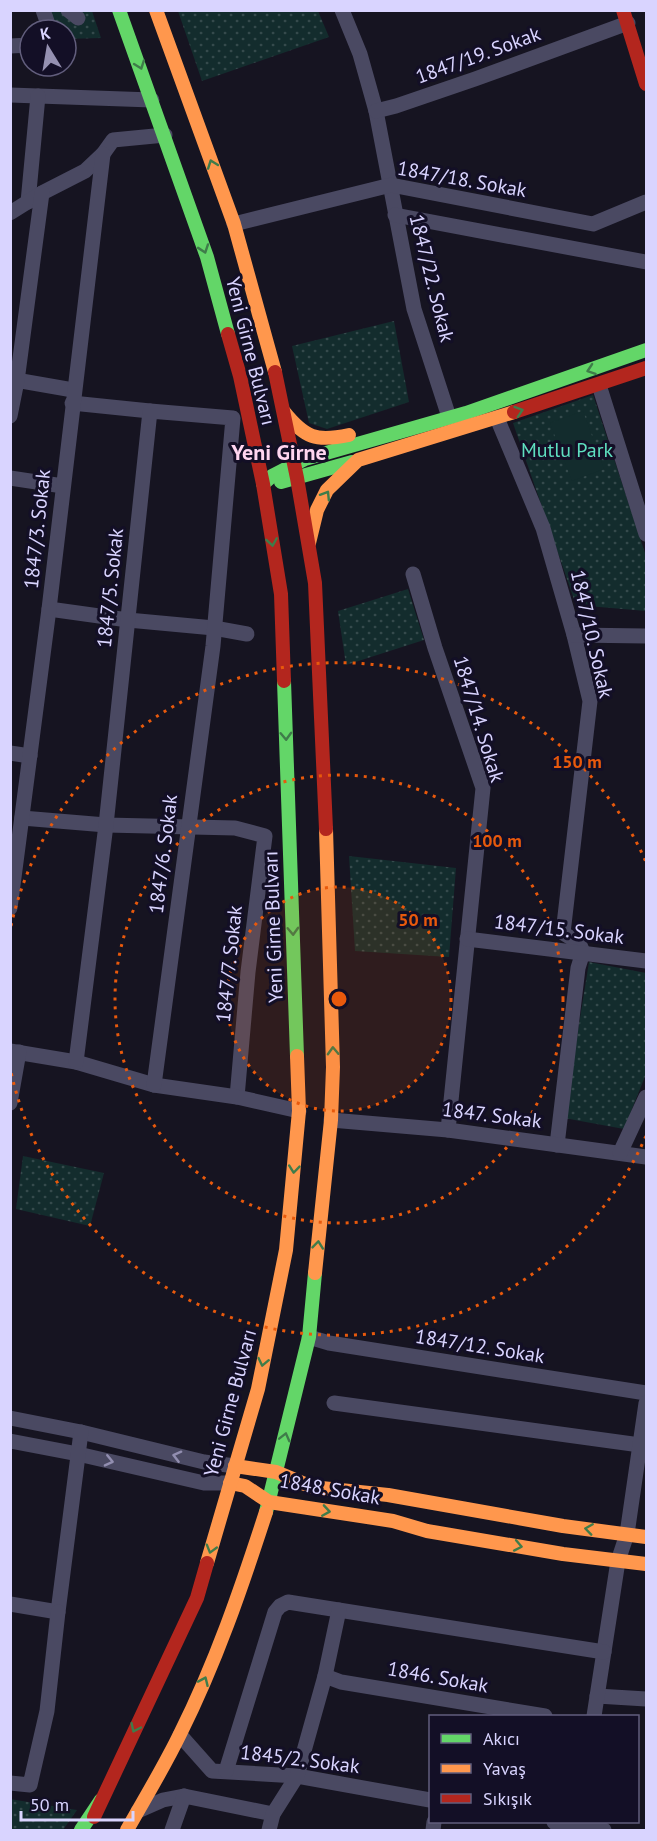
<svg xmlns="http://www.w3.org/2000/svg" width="657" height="1841" font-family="'PT Sans',sans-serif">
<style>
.green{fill:url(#green-dots)}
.pitch{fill:#132c2d}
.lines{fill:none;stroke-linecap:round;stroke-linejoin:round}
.street{stroke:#4a4962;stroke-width:15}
.fast{stroke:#63d668;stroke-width:14}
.slow{stroke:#ff974d;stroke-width:14}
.jam{stroke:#b3261e;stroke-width:14}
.oneway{stroke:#3f7c4a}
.oneway2{stroke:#928eb0}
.ring{fill:none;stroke:#e8590c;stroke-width:3;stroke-dasharray:3 6}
.labels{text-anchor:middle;stroke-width:6;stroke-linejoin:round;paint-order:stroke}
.street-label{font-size:20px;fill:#d9d4ff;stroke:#130f26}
.park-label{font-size:20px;fill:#5fe0c0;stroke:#130f26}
.quarter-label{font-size:22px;font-weight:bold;fill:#ffd6f0;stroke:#130f26}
.centre{fill:#e8590c;stroke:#130f26;stroke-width:3}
.ring-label{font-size:18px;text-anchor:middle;font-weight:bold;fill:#e8590c;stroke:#130f26;stroke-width:6;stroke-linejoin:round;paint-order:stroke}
</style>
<defs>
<pattern id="green-dots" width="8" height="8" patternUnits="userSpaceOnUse" patternTransform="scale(1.5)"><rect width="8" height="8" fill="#132c2d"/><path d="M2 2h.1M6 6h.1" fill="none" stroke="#354a4c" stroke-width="1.8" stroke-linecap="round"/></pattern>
</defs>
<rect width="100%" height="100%" fill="#161421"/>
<g class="green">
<path d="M39,11h53l9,27 -35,1v-9h-20z"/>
<path d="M178,11h140l11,26 -127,44z"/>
<path d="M394,321l15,81 -82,27 -18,-6 -17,-77z"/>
<path d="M593,395l53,161v55l-70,-6 -63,-182z"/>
<path d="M408,589l16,51 -78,25 -8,-54z"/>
<path d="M349,856l107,12 -7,89 -94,-6z"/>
<path d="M589,962l57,11v101l-22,55 -60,-11z"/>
<path d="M23,1156l81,17 -14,53 -74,-17z"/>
<path d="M10,1799l67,11 -14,20h-52z"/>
</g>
<path class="pitch" d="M583,411l21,58 -32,12 -22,-58z"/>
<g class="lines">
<g class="street">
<path d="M43,10l7,20"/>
<path d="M68,10l10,8"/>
<path d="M342,10l18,44 16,57 38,198 35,108"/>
<path d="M10,46l20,-1"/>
<path d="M10,95l142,5"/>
<path d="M376,111l20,-5 79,-27 153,-56"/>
<path d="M28,202l10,-106"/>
<path d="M10,213l32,-20 43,-22 18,-17 10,-14 52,-5"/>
<path d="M395,215l251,47"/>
<path d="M234,224l157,-39 202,39 53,-22"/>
<path d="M10,379l63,11"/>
<path d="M599,385l47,149"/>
<path d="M72,403l78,8"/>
<path d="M10,416l7,-35 25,-188"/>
<path d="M497,418l46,110 31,107 16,66 -27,232 16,10 4,9 -5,16 -21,177"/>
<path d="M10,478l53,8"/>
<path d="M413,574l22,74 48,140 -35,342"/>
<path d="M49,609l79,11 86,8 33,6"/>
<path d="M574,635l72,1"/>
<path d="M10,753l20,3"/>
<path d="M22,818l84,7 129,3 30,8 -17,136 -11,125"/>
<path d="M10,908l39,-299 54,-455"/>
<path d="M467,939l179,22"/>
<path d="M10,1051l66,11 78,23 83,12 62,14"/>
<path d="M76,1062l30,-237 44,-414 83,7 -20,228 -59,439"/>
<path d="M10,1103l9,-51"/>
<path d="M331,1120l117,10 198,27"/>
<path d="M620,1153l26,-56"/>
<path d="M309,1337l20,6 317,50"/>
<path d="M334,1403l306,42"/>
<path d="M10,1418l71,14 123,30 31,4"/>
<path d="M10,1441l68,13 126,29h26"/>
<path d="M10,1604l48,8 23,-180"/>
<path d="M325,1676l16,6 204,34"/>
<path d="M597,1696l49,3"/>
<path d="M594,1716l24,-155 9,-27 19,-131"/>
<path d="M180,1735l32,36 85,5 133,24"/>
<path d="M226,1771l49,-159 5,-6 8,-4 316,50"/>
<path d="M10,1783l20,2 17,-74 11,-99"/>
<path d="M138,1811l25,-11 21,-4"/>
<path d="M554,1822l50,8"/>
<path d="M172,1830l12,-34 89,18"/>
<path d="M269,1830l4,-16 24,-38 28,-100 14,-66"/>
<path d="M433,1830l1,-8"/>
</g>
<g class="fast">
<path d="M119,10l88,247 21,77"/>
<path d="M281,482l71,-20"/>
<path d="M263,484l9,-8 33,-17 161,-46 180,-63"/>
<path d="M284,681l13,375"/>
<path d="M266,1512l43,-175 6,-64"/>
<path d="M81,1830l20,-30"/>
</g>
<g class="slow">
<path d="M156,10l78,214 41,148"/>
<path d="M284,412c21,26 32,30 65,23"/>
<path d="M309,543l8,-33 10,-20 31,-30 156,-48"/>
<path d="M315,1273l16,-153 2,-53 -7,-238"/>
<path d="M235,1466l41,6 36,15 76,8 175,31 83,11"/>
<path d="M230,1483l15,3 24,16 124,19 34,10 136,23 83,10"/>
<path d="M207,1563l51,-174 28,-139 13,-139 -2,-55"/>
<path d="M127,1830c18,-32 37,-63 53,-96 36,-72 61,-145 86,-222"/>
</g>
<g class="jam">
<path d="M623,10l23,74"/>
<path d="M228,334l12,42 23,108 18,110 3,87"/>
<path d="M275,372l22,106 18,105 11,246"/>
<path d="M514,412l132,-44"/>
<path d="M94,1817l103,-219 10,-35"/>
</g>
</g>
<defs><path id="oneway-chevron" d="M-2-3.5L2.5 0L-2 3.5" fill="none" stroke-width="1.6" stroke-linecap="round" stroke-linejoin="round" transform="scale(1.5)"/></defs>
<g class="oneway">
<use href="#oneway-chevron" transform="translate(140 65) rotate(70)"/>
<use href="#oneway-chevron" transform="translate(212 164) rotate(-110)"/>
<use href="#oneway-chevron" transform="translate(204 249) rotate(71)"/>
<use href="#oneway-chevron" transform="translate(591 370) rotate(161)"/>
<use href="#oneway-chevron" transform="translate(519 411) rotate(-18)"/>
<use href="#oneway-chevron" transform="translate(326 495) rotate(-58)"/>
<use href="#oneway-chevron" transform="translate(272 542) rotate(81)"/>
<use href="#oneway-chevron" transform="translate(286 736) rotate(88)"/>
<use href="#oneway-chevron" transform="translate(293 931) rotate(88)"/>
<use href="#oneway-chevron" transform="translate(333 1051) rotate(-92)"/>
<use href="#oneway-chevron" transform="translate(294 1169) rotate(96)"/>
<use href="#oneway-chevron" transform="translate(318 1245) rotate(-84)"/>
<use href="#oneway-chevron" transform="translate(263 1362) rotate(102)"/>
<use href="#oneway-chevron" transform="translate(285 1437) rotate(-76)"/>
<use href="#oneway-chevron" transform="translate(326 1511) rotate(9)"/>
<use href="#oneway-chevron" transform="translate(589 1529) rotate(-172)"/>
<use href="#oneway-chevron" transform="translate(518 1546) rotate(11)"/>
<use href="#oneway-chevron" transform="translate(211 1549) rotate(106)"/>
<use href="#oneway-chevron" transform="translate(204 1681) rotate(-66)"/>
<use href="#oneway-chevron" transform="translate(135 1728) rotate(115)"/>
</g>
<g class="oneway2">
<use href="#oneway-chevron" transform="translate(177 1456) rotate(-166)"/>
<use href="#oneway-chevron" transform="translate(109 1461) rotate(13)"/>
</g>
<circle cx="339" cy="999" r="112" fill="#e8590c" fill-opacity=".12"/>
<g class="ring">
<circle cx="339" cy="999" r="112"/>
<circle cx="339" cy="999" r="224"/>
<path d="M646 1136A336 336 0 0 1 11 1072M11 926A336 336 0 0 1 646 862"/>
</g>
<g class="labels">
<g class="street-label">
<text transform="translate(478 55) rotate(-20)" y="7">1847/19. Sokak</text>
<text transform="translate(462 179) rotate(10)" y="7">1847/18. Sokak</text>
<text transform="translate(432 278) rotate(76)" y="7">1847/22. Sokak</text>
<text transform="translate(251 351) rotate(76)" y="7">Yeni Girne Bulvarı</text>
<text transform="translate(37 529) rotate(-84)" y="7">1847/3. Sokak</text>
<text transform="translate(110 588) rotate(-84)" y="7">1847/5. Sokak</text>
<text transform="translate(592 634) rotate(77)" y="7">1847/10. Sokak</text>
<text transform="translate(479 719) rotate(73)" y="7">1847/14. Sokak</text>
<text transform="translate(163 854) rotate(-83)" y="7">1847/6. Sokak</text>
<text transform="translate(273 927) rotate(-92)" y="7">Yeni Girne Bulvarı</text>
<text transform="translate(559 929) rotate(7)" y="7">1847/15. Sokak</text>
<text transform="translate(229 964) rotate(-84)" y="7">1847/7. Sokak</text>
<text transform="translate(492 1115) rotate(7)" y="7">1847. Sokak</text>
<text transform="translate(480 1346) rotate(9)" y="7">1847/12. Sokak</text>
<text transform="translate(230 1403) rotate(-75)" y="7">Yeni Girne Bulvarı</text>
<text transform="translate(330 1489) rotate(10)" y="7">1848. Sokak</text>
<text transform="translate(438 1677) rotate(10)" y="7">1846. Sokak</text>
<text transform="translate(300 1759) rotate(7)" y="7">1845/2. Sokak</text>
</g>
<g class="park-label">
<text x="567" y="457">Mutlu Park</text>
</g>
<g class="quarter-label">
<text x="279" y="460">Yeni Girne</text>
</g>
</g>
<circle cx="339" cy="999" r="9" class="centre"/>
<g class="ring-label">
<text x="577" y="768">150 m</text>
<text x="497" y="847">100 m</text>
<text x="418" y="926">50 m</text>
</g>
<rect width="657" height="1841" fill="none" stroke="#d9d4ff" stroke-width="24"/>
<rect x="429" y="1715" width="210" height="108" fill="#130f26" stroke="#625e7d" stroke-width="1.5"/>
<rect x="441" y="1734" width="30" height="9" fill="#63d668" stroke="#625e7d" stroke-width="1.5"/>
<text x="483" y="1745" font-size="18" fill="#d9d4ff">Akıcı</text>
<rect x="441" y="1764" width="30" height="9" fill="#ff974d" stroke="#625e7d" stroke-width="1.5"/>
<text x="483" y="1775" font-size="18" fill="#d9d4ff">Yavaş</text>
<rect x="441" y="1794" width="30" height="9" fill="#b3261e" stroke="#625e7d" stroke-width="1.5"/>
<text x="483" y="1805" font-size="18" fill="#d9d4ff">Sıkışık</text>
<g transform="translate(48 48) rotate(349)"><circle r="28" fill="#130f26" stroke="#625e7d" stroke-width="1.5"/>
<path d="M0-4.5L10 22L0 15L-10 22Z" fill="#9591b1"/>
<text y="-9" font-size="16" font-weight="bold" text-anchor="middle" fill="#d9d4ff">K</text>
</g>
<path d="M21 1811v9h112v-9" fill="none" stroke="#d9d4ff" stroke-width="3"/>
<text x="30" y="1811" font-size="18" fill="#d9d4ff" stroke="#130f26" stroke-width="4.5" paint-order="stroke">50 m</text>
</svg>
